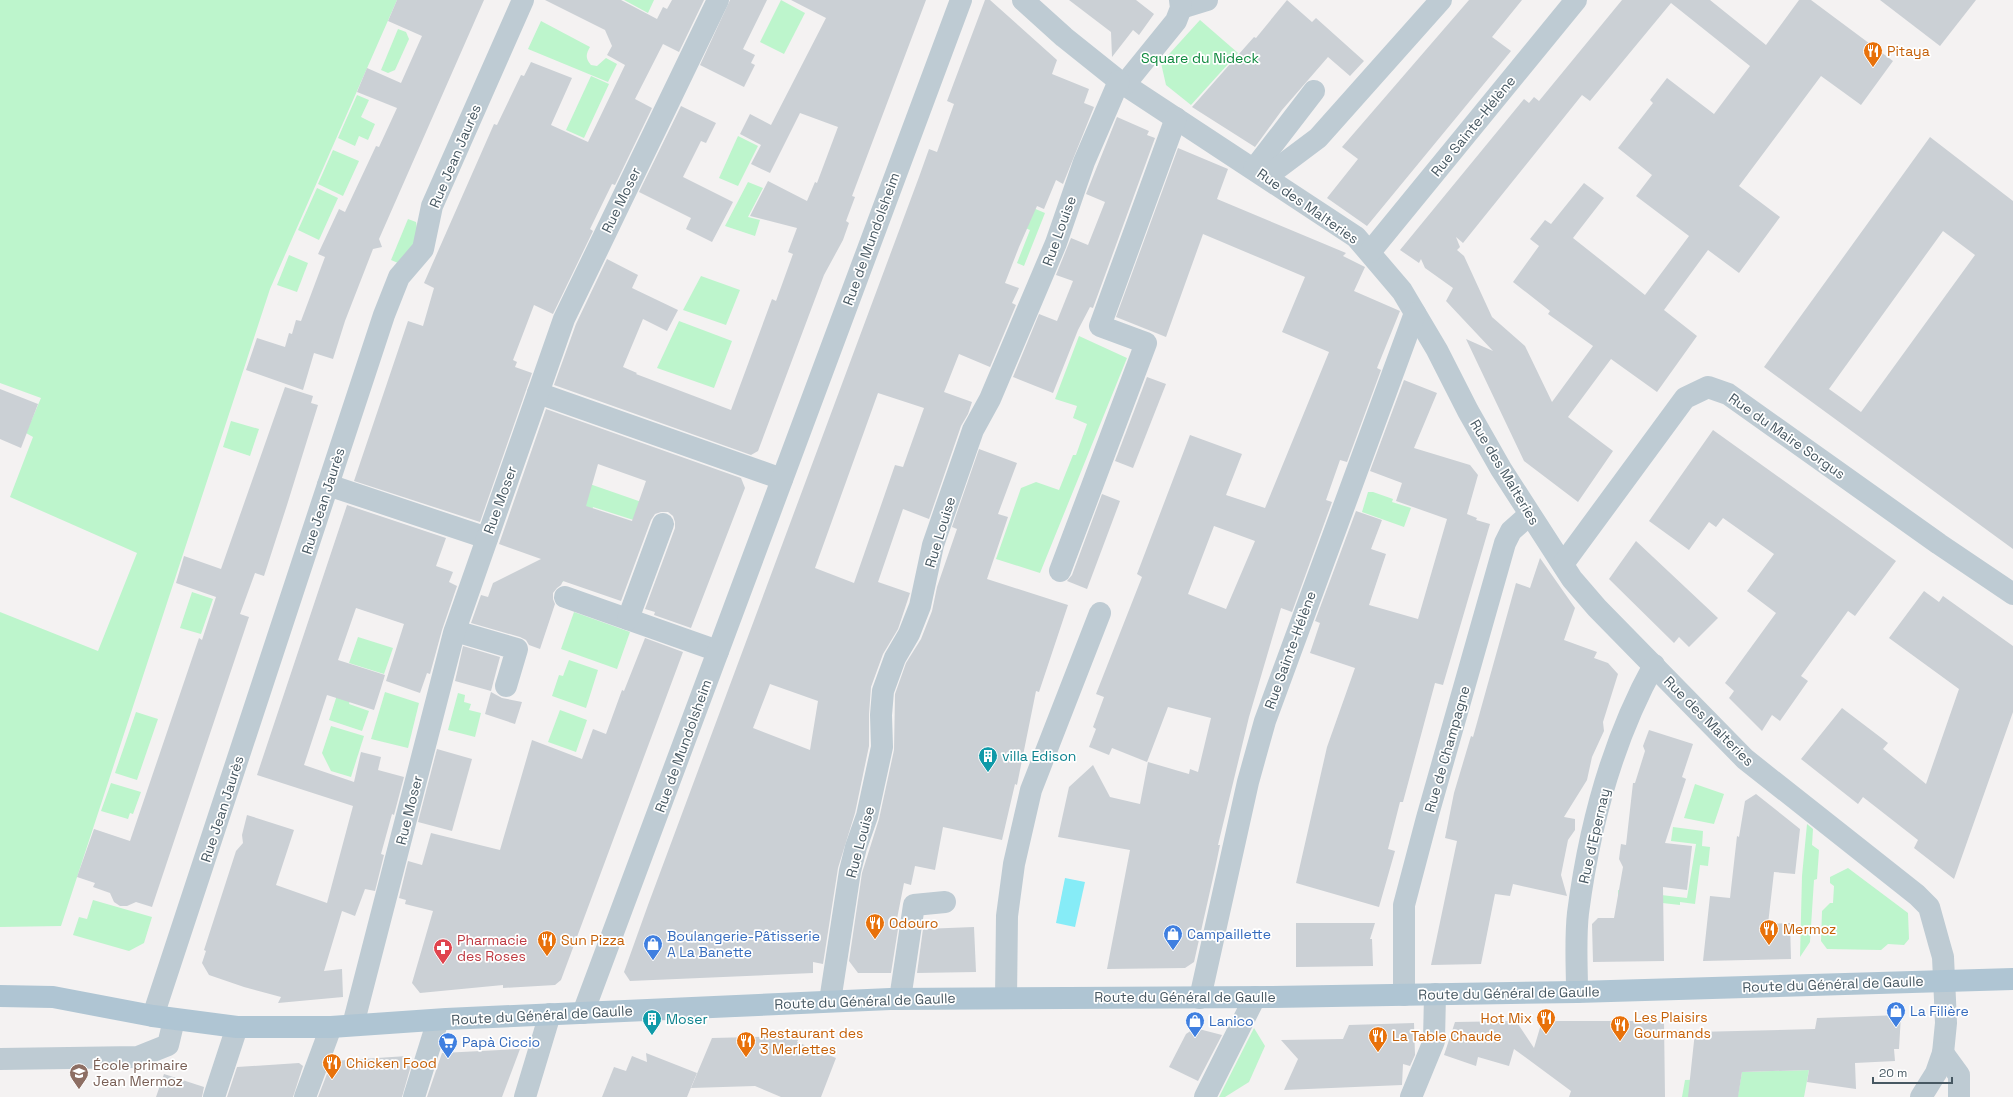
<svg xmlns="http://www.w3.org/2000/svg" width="2013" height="1097" font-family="'Space Grotesk',sans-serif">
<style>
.green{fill:#bdf5cc}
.water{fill:#86ecf7}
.building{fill:#cbd0d5;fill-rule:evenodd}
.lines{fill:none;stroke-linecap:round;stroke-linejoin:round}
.minor{stroke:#becbd3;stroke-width:22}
.major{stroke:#afc5d3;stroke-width:22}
.labels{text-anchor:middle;stroke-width:3.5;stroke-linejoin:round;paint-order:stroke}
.food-label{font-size:14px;fill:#c56008;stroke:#fff;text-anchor:start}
.park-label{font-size:14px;fill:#0d893d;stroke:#fff}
.street-label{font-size:14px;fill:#475862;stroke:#fff}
.culture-label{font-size:14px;fill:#0d838f;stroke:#fff;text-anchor:start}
.shop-label{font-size:14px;fill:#366cbe;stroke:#fff;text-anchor:start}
.health-label{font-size:14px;fill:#be3a42;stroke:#fff;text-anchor:start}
.education-label{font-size:14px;fill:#785e54;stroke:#fff;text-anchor:start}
</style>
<rect width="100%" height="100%" fill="#f4f2f2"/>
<g class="green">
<path d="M0,0h397l-127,289 -209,637 -61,1v-315l98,39 39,-98 -127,-56 23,-60 -7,-4 15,-35 -41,-15z"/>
<path d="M624,0h30l-6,13z"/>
<path d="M781,0l24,13 -21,41 -24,-12z"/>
<path d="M1200,20l38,33 -47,52 -25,-20 -5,-22z"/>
<path d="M541,21l49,26c-4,7 -5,11 1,18l6,1 9,-8 11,6 -9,18 -80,-33z"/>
<path d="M398,29l8,3 3,7 -14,31 -7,3 -7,-3z"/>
<path d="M591,76l18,8 -25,54 -18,-8z"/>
<path d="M357,95l12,5 -8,17 14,7 -7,16 -9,-4 -4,10 -17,-8z"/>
<path d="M738,136l20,10 -20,40 -19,-8z"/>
<path d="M333,150l26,11 -16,35 -25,-12z"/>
<path d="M748,182l15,6 -15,29 12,3 -5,16 -30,-10z"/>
<path d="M317,188l21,10 -19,42 -21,-10z"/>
<path d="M1005,196l40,17 -21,53 -7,-3 13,-33 -33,-14z"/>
<path d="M408,219l8,3 3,17 -21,24 -7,-3z"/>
<path d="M289,255l19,8 -11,29 -20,-7z"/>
<path d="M701,276l39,14 -14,35 -43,-15z"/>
<path d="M679,321l53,20 -18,47 -57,-20z"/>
<path d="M1079,336l48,22 -87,215 -44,-14 25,-71 15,-6 23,8 14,-35h3l11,-31 -14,-6 4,-12 -22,-7z"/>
<path d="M231,421l28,8 -9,27 -27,-9z"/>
<path d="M584,482l69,24 -7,18 -53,-17 -13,37 -4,-1 -13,39 -15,-5z"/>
<path d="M1368,492h5l20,7 -1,3 19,6 -7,19 -42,-15z"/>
<path d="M192,592l21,7 -12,35 -21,-6z"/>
<path d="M574,612l56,20 -13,37 -56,-20z"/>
<path d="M358,637l35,11 -9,26 -35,-11z"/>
<path d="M569,660l29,10 -12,38 -34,-12 7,-21 4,1z"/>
<path d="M338,692l13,4 -2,8 20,7 -7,20 -33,-11z"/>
<path d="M385,692l34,11 -11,45 -37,-9z"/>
<path d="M458,693l7,2 -1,7 7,2 -2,6 12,3 -6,24 -27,-7z"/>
<path d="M560,710l27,10 -11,32 -28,-10z"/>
<path d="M136,712l22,7 -21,61 -22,-7z"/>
<path d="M331,726l33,10 -13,41 -20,-6 -9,-18z"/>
<path d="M111,783l30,9 -8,22 -3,-1 -2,6 -27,-8z"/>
<path d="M1695,784l29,10 -10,30 -30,-6z"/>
<path d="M1807,824l6,5 -1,16 7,5 -2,29 -3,1 -4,62 -10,15 2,-81z"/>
<path d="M1673,827l30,4 -1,15 8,1 -2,19 -8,-1 -5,39 -15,-2v3l-62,-7v-8l69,8 9,-54 -25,-3z"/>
<path d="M1848,868l60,45 1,26 -5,6 -16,-1 -7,6 -54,-1 -6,-8 1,-30 8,-8h3l1,-17 -4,-3v-6z"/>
<path d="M93,900l59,17 -8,26 -15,8 -56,-16 6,-18 8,2z"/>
<path d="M1254,1028l11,18 -16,36 -24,15h-6z"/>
<path d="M1809,1070l-5,27h-122l3,-17 31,-1 22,16 4,-23z"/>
</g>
<path class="water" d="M1065,878l20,4 -10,45 -19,-4z"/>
<g class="building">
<path d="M397,0h87l-105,239 3,8 -9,2 -28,72 -12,38 -19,-6 -11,37 -57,-20 11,-32 28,9 4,-14 3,1 4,-14 5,1 24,-64 -7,-3 21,-45 6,3 31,-66 3,1 18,-39 -40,-16 10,-24 34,15 21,-47 -34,-15z"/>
<path d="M545,0h76l36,19 6,-12 4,2 5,-9h32l-25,52 -16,-8 -28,55 17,9 -37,77 -3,-1 -22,45 3,2 -40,83 -19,-9 -21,55 4,2 -2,5 17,6 -52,149 -126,-41 54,-160 15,5 11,-38 -10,-5 70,-159 3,1 24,-50 3,1 7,-14 41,16 -21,47 37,17 37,-77 -18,-10 5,-9 -7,-16z"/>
<path d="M730,0h37l-24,49 12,6 -4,8 4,2 -11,22 -44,-22z"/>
<path d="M791,0h135l-74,196 3,1 -9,24 3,2 -6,17 -19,35 -66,176 -7,4 -197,-70 22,-61 31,-65 31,16 -6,13 46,22 -11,21 -24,-12 -20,48 14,6 -1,1 95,36 41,-111 4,2 17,-47 -5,-2 9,-24 -47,-12 18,-35 39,20 8,-19 2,1 21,-56 -38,-14 -30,60 -19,-9 10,-19 -21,-11 10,-20 21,11 55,-107z"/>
<path d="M985,0h5l67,60 -5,14 37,15 -5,14 10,4 -31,77 -7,-4 -12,29 -7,-3 -18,41 -14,36 14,5 -7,15 4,2 -26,62 -31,-13 -15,38 28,10 -4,12 -7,12 -32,93 -26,-10 -25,73 32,11 -12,36 -15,25 -12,33 -2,27v32l-14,67 -17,55 -15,96 -10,-2v11l-183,8 -6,-9 24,-67 271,-728 10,-28 8,3 17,-48 -7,-3zM878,393l46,15 -21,59 -8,-2 -41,118 -39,-15zM770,684l48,17 -8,49 -57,-22z"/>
<path d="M1069,0h67l18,14 -15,21 -6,-5 -21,27 -1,-25z"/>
<path d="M1287,0l25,22 4,-4 48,43 -14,15 -22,-19 -46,53 -27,37 -63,-40 62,-70 2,1z"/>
<path d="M1469,0h53l-30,37 19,14 -144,175 -40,-28 31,-39 -16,-12z"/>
<path d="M1622,0h88l56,45 33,-45h12l82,61 -32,44 -40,-29 -82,110 41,31 -41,56 -31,-23 -44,60 33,26 -40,56 -46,-33 -43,58 45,34 -35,51 -54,-41 -58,-122 27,12 -47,-50 7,-13 -28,-20 -4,-9 -2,4 -19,-13 124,-151 5,4 5,-6 5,4zM1671,3l79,63 -36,48 -47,-36 -17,22 3,3 -35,45 34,27 -16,21 53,40 -44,59 -72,-57 31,-40 -20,-15 -33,41 -6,-4 -15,19 9,7 -26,36 37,29 -2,3 45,32 -41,56 -27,-56 -33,-29 -28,-61 -7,-6 3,-3 -4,-10 7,6 119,-148 8,6z"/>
<path d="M1880,0h96l-36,46z"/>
<path d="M681,106l35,17 -10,20 -5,-2 -18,36 50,25 -21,40 -26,-13 5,-11 -52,-26z"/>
<path d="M1117,117l32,14 -2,4 8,3 -62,170 -3,-1 -12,23 -25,63 -40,-16 26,-63 18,7 16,-40 -17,-6 15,-37 17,7 17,-43 -19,-8z"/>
<path d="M1930,137l83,64v348l-249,-182zM1943,231l32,24 -114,157 -32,-23z"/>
<path d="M1178,148l50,21 -11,30 129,54 -3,3 22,11 -11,24 46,20 -23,57 4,2 -34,92 -7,-2 -14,40 6,2 -40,110 -11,-4 -32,109 -31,128h2l-5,24 -21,93 -9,6 -78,1 23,-119 -72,-13 11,-50 24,-22 17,32 30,7 8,-42 41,12 1,-5 8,3 13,-54 -43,-11 -21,55 -35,-14 -3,7 -20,-8 7,-18 -3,-2 11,-30 -8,-3 46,-117 -5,-3 53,-139 52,19 -16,41 39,13 64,-156 -47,-20 23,-55 -102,-43 -37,103 -50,-20zM1214,526l41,15 -29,68 -38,-15z"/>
<path d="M1147,377l19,7 -33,84 -18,-7z"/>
<path d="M1404,380l33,13 -23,55 56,17 8,10 -11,39 10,4 -1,2 14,4 -47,161 -8,-2 -32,119h-3l-12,47 7,2 -16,56 -83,-24 31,-136 28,-79 -45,-15 10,-30 -5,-2 41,-110 26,9 -11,29 15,5 -17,51 49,14 29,-100 -51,-18 6,-18 -32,-12z"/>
<path d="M285,387l28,9 -2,7 7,2 -31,100 -23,71 -9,-3 -15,41 9,3 -97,290 -16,-5 -9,4h-7l-6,-4 -4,-9 -17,-6 2,-4 -18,-6 17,-48 36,12 69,-203 3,2 14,-43 -40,-14 8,-27 37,13z"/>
<path d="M0,389l38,15 -17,44 -21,-9z"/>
<path d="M546,409l195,69 4,10 -54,140 -37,-13 1,-3 -10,-3 30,-81v-6l-2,-6 -5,-4h-7l-6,2 -4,6 -30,81 -58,-20 -2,4 -4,3 -4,5v6l2,5 -15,45 -11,-4 -3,-5 -6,-3 -49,-14 10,-28 7,2 5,-14 48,-24 -42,-15zM598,464l48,17 -14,40 -46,-15z"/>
<path d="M1713,430l183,131 -41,55 -7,-5 -47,65 7,5 -28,40 -8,-6 -10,16 -33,-33 5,-7 -9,-8 51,-70 -29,-22 27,-37 -51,-36 -7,9 -7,-5 -20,28 -40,-29z"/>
<path d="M979,449l38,14 -19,51 10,3 -21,62 81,26 -29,87 -3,-1 -19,94 -2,-1 -13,56 -59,-13 -8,43 -20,-4 -4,19 -7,-2 -9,46h3l-7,44h-33l-9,-12 13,-88 17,-54 15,-69 1,-56 11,-31 15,-24 11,-28 5,-24 20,-58 -5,-2z"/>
<path d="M1102,494l18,7 -33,88 -20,-8 5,-6z"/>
<path d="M347,505l99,33 -10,28 17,6 -4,10 8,4 -15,44 -12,44 -3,-1 -7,20 -34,-12 18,-57 -48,-16 -18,52 47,15 -4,13 -7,22 -47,-15 -23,70 50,17 7,-30 20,5 -3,13 26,7 -10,38 -2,-1 -11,40 3,1 -9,36 -10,-2 -10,27 -13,-5 -18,60 18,-2 1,28 -65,6 3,-6 -37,-10 -35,-12 -7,-12 4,-12 -2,-1 32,-99 7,-8 -1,-8 5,-20 47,15 -18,55 51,18 26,-97 -96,-31z"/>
<path d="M1636,541l82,77 -29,29 -10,-10 -5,6 -65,-64z"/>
<path d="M1540,558l35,50 -11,32 33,12 -3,6 14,5 10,11 -15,48 1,9 -12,26 -5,23 -23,37 11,2v11l-7,10 -7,35 6,21 -54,-12 -3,12 -15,-2 -14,70 -50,1 26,-124 -12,-3 9,-45 17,-57 2,1 43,-154 14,5z"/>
<path d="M1924,591l15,11 4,-6 70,50v66l-59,167 -40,-31 4,-8 -55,-43 -5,7 -57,-45 41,-51 46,35 -5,6 43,35 33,-95 -70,-51z"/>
<path d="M645,638l38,14 -122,328 -6,5 -52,3v-3l-83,8 -8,-10 21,-72 -28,-7 1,-4 -7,-2 9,-37 14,4 9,-32 69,17 32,-110 50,19 11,-30 13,5 16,-44 2,1z"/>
<path d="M463,646l37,11 -9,34 -36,-10z"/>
<path d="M491,692l11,6 20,4 -7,22 -30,-10z"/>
<path d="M1649,730l44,14 -11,33 4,2 -21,64 27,3 -5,44 -24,-3 1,74 -71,1 -1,-38 6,-6h16l9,-51 -4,-8 2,-15 5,1 7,-62h2l10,-32 -2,-5z"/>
<path d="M437,749l35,10 -20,72 -34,-9z"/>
<path d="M1756,794l44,35 -5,45 -21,-2 -6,52 22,-1 1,36 -88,2 7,-65 20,2 7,-62 2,1 6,-36z"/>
<path d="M1296,923h79l-5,16h2l1,27 -77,1z"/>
<path d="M974,927l2,45 -59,1 6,-44z"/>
<path d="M1901,1015l-2,34h-5l1,12 -40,2 1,26 -49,-7 2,-12 -67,2 -4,25h-50l7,-65 120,-3 2,-11z"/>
<path d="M1516,1021l18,27 8,-27h122l1,76h-96l2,-6 -57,-42 -5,17 -31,-9 -2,9 -32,-11 11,-33z"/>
<path d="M1414,1023l1,32 -5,11 -7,-2 -1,21 -118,5 14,-31 -17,-19 62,-1 6,-14z"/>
<path d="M1195,1028l27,7 -24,46 -29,-14 17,-33z"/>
<path d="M800,1036l-3,6 39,16 -15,39h-40l-26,-11 -64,2 21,-50z"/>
<path d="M520,1049l-18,48h-75l15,-44z"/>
<path d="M646,1053l51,20 -10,24h-85l12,-30 12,4 6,-15 15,6z"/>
<path d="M407,1056l5,6 -10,35h-84l14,-36z"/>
<path d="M299,1063l4,3 -10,31h-66l10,-30z"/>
<path d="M164,1074l40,13 -2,10h-46z"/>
</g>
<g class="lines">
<g class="minor">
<path d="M1023,0l41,37 55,44 237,156 46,54 35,59 31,61 33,58 71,110 25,29 148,151 172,136 12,12 10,36 4,14 2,43 1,23 -3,30 -7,20 -15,24"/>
<path d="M1181,8l26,-8"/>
<path d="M1125,84l51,-63 5,-13 -1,-8"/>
<path d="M1254,169l60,-78"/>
<path d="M1266,177l52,-39 123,-138"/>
<path d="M1370,252l206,-252"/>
<path d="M538,393l244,86"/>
<path d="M328,485l159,53"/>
<path d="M1563,564l122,-166 23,-11 20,7 211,150 74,50"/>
<path d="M1060,571l86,-228 -46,-17 76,-208"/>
<path d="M565,597l153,54"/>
<path d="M628,619l35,-95"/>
<path d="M455,631l62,18 -11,37"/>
<path d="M1577,992c0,-26 -2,-53 1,-79 11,-85 34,-172 76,-248"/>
<path d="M1404,995v-90l23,-87 78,-275 6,-12 18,-16"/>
<path d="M1006,998l1,-82 7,-52 17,-74 69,-177"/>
<path d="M1200,998l48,-216 17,-61 150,-408"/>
<path d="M900,999l14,-94 31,-3"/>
<path d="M830,1001l20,-130 6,-24 11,-31 15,-69 -1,-32 2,-24 12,-33 14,-24 11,-28 13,-61 40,-115 17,-31 66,-156 28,-81 35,-81"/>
<path d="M583,1013l378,-1013"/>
<path d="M153,1016l231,-701 15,-38 24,-28 9,-43 91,-206"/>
<path d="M353,1025l101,-392 110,-314 154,-319"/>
<path d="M1943,1053l16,22v22"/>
<path d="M0,1059l138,-2 30,-12 6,-25"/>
<path d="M214,1097l23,-70"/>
<path d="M305,1097l26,-70"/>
<path d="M414,1097l24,-77"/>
<path d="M525,1097l25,-83"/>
<path d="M1205,1097l50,-100"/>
<path d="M1411,1097l23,-56 1,-47"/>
</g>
<path class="major" d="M0,996l53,1 100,19 84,11h94l115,-8 444,-20 382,-2 305,-5 436,-13"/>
</g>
<defs>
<g id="restaurant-pin" transform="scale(1)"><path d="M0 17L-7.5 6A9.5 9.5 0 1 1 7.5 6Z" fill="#e8710a" stroke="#fff"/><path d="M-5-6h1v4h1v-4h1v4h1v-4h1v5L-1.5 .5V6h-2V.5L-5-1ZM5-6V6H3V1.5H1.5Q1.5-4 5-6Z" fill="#fff"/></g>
<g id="building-pin" transform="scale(1)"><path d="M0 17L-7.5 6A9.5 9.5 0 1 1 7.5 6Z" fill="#0f9aa8" stroke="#fff"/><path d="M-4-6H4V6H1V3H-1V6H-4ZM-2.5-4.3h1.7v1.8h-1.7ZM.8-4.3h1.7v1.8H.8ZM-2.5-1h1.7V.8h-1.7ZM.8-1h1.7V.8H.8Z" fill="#fff"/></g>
<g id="shop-pin" transform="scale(1)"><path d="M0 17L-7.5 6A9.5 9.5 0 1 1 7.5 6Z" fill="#3f7fe0" stroke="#fff"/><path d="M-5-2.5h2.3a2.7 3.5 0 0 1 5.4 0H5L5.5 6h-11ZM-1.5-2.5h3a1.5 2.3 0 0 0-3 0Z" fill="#fff"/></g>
<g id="pharmacy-pin" transform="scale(1)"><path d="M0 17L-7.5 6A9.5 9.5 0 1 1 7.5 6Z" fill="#e0444e" stroke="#fff"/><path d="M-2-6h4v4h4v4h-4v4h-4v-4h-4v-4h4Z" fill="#fff"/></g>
<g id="supermarket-pin" transform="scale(1)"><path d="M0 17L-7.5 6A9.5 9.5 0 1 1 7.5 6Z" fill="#3f7fe0" stroke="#fff"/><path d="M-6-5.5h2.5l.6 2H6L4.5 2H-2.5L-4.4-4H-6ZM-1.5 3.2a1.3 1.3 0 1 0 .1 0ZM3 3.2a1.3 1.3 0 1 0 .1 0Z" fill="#fff"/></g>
<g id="school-pin" transform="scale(1)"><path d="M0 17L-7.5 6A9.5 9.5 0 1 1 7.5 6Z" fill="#8d6e63" stroke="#fff"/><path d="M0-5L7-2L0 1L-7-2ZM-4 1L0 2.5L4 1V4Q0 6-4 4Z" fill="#fff"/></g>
</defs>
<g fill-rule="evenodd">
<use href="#restaurant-pin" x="1873" y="51"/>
<use href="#building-pin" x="988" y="756"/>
<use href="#restaurant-pin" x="875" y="923"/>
<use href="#restaurant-pin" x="1769" y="929"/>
<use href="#shop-pin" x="1173" y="934"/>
<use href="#restaurant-pin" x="547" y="940"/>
<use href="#shop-pin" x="653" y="944"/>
<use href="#pharmacy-pin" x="443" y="948"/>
<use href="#shop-pin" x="1896" y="1011"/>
<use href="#restaurant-pin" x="1546" y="1018"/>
<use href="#building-pin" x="652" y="1019"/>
<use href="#shop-pin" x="1195" y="1021"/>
<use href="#restaurant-pin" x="1620" y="1025"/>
<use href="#restaurant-pin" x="1378" y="1036"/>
<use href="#restaurant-pin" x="746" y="1041"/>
<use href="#supermarket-pin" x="448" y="1042"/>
<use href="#restaurant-pin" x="332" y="1063"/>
<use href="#school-pin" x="79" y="1073"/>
</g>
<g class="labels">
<g class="food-label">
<text x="1887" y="56">Pitaya</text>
<text x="889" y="928">Odouro</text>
<text x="1783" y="934">Mermoz</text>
<text x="561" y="945">Sun Pizza</text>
<text x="1634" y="1022">Les Plaisirs<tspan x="1634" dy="16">Gourmands</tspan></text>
<text x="1532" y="1023" text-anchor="end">Hot Mix</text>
<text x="760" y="1038">Restaurant des<tspan x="760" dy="16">3 Merlettes</tspan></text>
<text x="1392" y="1041">La Table Chaude</text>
<text x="346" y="1068">Chicken Food</text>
</g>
<g class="park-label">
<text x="1200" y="63">Square du Nideck</text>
</g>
<g class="street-label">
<text transform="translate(1473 126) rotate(-51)" y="5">Rue Sainte-Hélène</text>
<text transform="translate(455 156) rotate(-67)" y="5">Rue Jean Jaurès</text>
<text transform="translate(621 200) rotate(-64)" y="5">Rue Moser</text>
<text transform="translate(1308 206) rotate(35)" y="5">Rue des Malteries</text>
<text transform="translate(1059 231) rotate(-70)" y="5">Rue Louise</text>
<text transform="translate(871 239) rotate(-70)" y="5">Rue de Mundolsheim</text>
<text transform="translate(1787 436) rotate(35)" y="5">Rue du Maire Sorgus</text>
<text transform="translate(1505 472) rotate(59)" y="5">Rue des Malteries</text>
<text transform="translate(500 500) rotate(-70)" y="5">Rue Moser</text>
<text transform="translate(323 501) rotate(-72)" y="5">Rue Jean Jaurès</text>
<text transform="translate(940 532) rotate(-73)" y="5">Rue Louise</text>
<text transform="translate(1290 650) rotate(-70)" y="5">Rue Sainte-Hélène</text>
<text transform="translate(1709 721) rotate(45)" y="5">Rue des Malteries</text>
<text transform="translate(683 746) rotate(-70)" y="5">Rue de Mundolsheim</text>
<text transform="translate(1447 749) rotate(-74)" y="5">Rue de Champagne</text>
<text transform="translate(222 809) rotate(-72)" y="5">Rue Jean Jaurès</text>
<text transform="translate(409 810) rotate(-76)" y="5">Rue Moser</text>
<text transform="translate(1594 836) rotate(-77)" y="5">Rue d'Epernay</text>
<text transform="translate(860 842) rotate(-75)" y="5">Rue Louise</text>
<text transform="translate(1833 984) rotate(-2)" y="5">Route du Général de Gaulle</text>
<text transform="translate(1509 993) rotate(-1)" y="5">Route du Général de Gaulle</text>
<text x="1185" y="1002">Route du Général de Gaulle</text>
<text transform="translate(865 1001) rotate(-2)" y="5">Route du Général de Gaulle</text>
<text transform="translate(542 1015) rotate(-3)" y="5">Route du Général de Gaulle</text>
</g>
<g class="culture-label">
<text x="1002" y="761">villa Edison</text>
<text x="666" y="1024">Moser</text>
</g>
<g class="shop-label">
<text x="1187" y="939">Campaillette</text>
<text x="667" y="941">Boulangerie-Pâtisserie<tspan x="667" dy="16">A La Banette</tspan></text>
<text x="1910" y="1016">La Filière</text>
<text x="1209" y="1026">Lanico</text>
<text x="462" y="1047">Papà Ciccio</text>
</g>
<g class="health-label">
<text x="457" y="945">Pharmacie<tspan x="457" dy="16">des Roses</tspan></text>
</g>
<g class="education-label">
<text x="93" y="1070">École primaire<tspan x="93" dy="16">Jean Mermoz</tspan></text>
</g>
</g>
<path d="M1873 1077v6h79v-6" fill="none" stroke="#475862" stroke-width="2"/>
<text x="1879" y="1077" font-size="12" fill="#475862" stroke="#ffffff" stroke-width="3" paint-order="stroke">20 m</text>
</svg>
